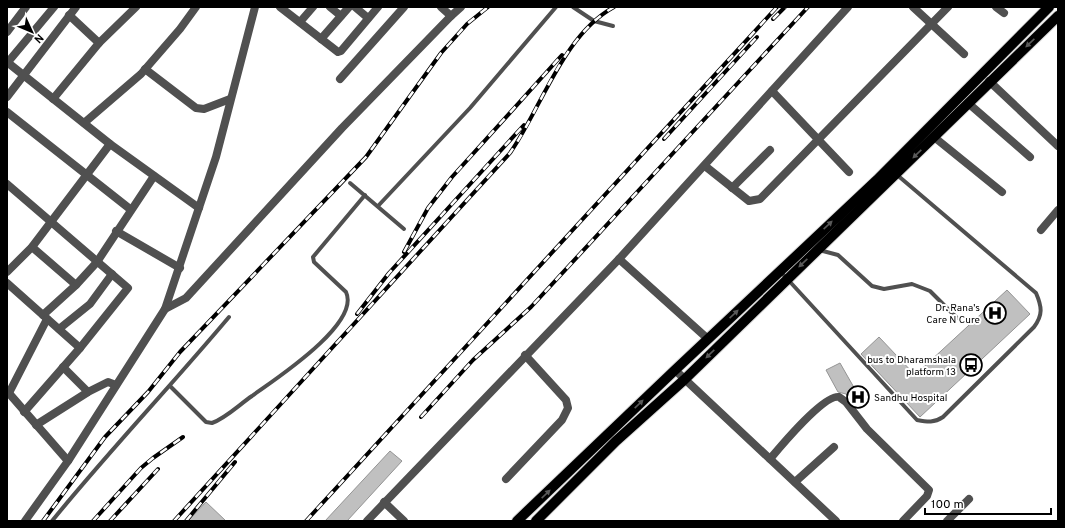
<svg xmlns="http://www.w3.org/2000/svg" width="1065" height="528" font-family="Overpass,sans-serif">
<style>
.building{fill:#c0c0c0;stroke:#949494}
.lines{fill:none;stroke-linecap:round;stroke-linejoin:round}
.primary-casing{stroke:#dbdbdb;stroke-width:12}
.lane{stroke:#505050;stroke-width:4}
.street{stroke:#505050;stroke-width:8}
.primary{stroke:#000;stroke-width:10}
.rail-casing{stroke:#000;stroke-width:4}
.rail{stroke:#fff;stroke-width:2.5;stroke-dasharray:8;stroke-linecap:butt}
.oneway{fill:#595959}
.labels{text-anchor:middle;stroke-width:4;stroke-linejoin:round;paint-order:stroke}
.poi-label{font-size:10px;fill:#000;stroke:#fff;text-anchor:end}
</style>
<rect width="100%" height="100%" fill="#fff"/>
<g class="building">
<path d="M1007,290l23,24 -110,103 -59,-63 18,-17 36,38z"/>
<path d="M840,363l16,28 6,-2 4,10 -11,5 -9,-10 -8,-2 -12,-22z"/>
<path d="M390,451l12,10 -55,60h-22z"/>
<path d="M206,502l20,19h-38z"/>
</g>
<g class="lines">
<g class="primary-casing">
<g id="primary">
<path d="M517,521l158,-151 202,-190 172,-173"/>
<path d="M536,521l80,-80 68,-61 374,-364"/>
</g>
</g>
<g class="lane">
<path d="M573,7l21,14 19,5"/>
<path d="M350,183l54,46"/>
<path d="M378,206l92,-98 86,-101"/>
<path d="M819,250l19,5 34,31 12,3 28,-5 18,7 27,27"/>
<path d="M780,271l137,149c11,2 17,3 26,-3l91,-90c9,-12 8,-20 2,-34l-140,-119"/>
<path d="M170,386l36,36 6,1c14,-5 28,-19 40,-27 22,-16 109,-72 94,-104l-32,-30 -1,-5 52,-62"/>
<path d="M52,521c57,-70 119,-135 177,-204"/>
</g>
<g class="street">
<path d="M280,7l58,45 3,-1 37,-44"/>
<path d="M330,7l11,9"/>
<path d="M355,7l13,11"/>
<path d="M441,7l10,9 10,-9"/>
<path d="M913,7l51,47"/>
<path d="M996,7l8,6"/>
<path d="M69,15l30,28"/>
<path d="M300,22l13,-15"/>
<path d="M7,32l19,-25"/>
<path d="M321,39l28,-32"/>
<path d="M7,62l103,82 89,64"/>
<path d="M8,62l46,-55"/>
<path d="M145,69l51,39 8,1 26,-10"/>
<path d="M340,79l64,-72"/>
<path d="M989,81l69,65"/>
<path d="M772,91l77,81"/>
<path d="M7,97l69,-90"/>
<path d="M53,99l46,-56 37,-36"/>
<path d="M968,103l62,54"/>
<path d="M7,112l123,97"/>
<path d="M84,123l57,-49 39,-45 16,-22"/>
<path d="M934,137l68,55"/>
<path d="M705,166l44,35 11,-2 188,-192"/>
<path d="M7,184l121,104 -48,60 -56,64"/>
<path d="M732,188l38,-38"/>
<path d="M1041,230l17,-20"/>
<path d="M116,231l64,37"/>
<path d="M32,247l44,38"/>
<path d="M619,259l89,80"/>
<path d="M7,272l25,-25 78,-103"/>
<path d="M7,283l73,65"/>
<path d="M165,309l21,-11 156,-170 109,-112"/>
<path d="M43,315l33,-30 21,-23 57,-86"/>
<path d="M59,329l31,-25 22,-30"/>
<path d="M63,367l25,25"/>
<path d="M675,370l161,151"/>
<path d="M7,391l61,70"/>
<path d="M9,393l38,-74"/>
<path d="M36,425l52,-33 20,-10 8,3"/>
<path d="M770,459c10,-12 54,-65 69,-62l7,5 21,27 62,61 -2,6 -24,25"/>
<path d="M506,479l56,-59 6,-12 -2,-8 -41,-45"/>
<path d="M795,482l39,-35"/>
<path d="M384,502l20,19"/>
<path d="M25,521l43,-60 97,-152 51,-152 39,-150"/>
<path d="M367,521l252,-262 229,-252"/>
<path d="M947,521l22,-22"/>
</g>
<use href="#primary" class="primary"/>
<g class="rail-casing">
<g id="rail">
<path d="M773,19l12,-12"/>
<path d="M664,139l93,-102"/>
<path d="M404,252l24,-44 24,-31 110,-122"/>
<path d="M357,314l32,-41 135,-148"/>
<path d="M421,417l52,-57 58,-53 277,-300"/>
<path d="M43,521l62,-84 43,-45 32,-40 186,-195 75,-104 26,-29 21,-17"/>
<path d="M93,521l48,-53 12,-10 30,-21"/>
<path d="M110,521l48,-52"/>
<path d="M174,521l336,-368c32,-46 53,-118 104,-146"/>
<path d="M186,521l49,-59"/>
<path d="M306,521l471,-514"/>
</g>
</g>
<use href="#rail" class="rail"/>
</g>
<defs><path id="oneway-solid" d="M-6-.8H1V-3.2L6.5 0L1 3.2V.8H-6Z"/></defs>
<g class="oneway">
<use href="#oneway-solid" transform="translate(1030 43) rotate(137)"/>
<use href="#oneway-solid" transform="translate(917 154) rotate(136)"/>
<use href="#oneway-solid" transform="translate(828 225) rotate(-43)"/>
<use href="#oneway-solid" transform="translate(803 263) rotate(137)"/>
<use href="#oneway-solid" transform="translate(734 314) rotate(-43)"/>
<use href="#oneway-solid" transform="translate(710 354) rotate(136)"/>
<use href="#oneway-solid" transform="translate(639 404) rotate(-44)"/>
<use href="#oneway-solid" transform="translate(546 494) rotate(-44)"/>
</g>
<defs>
<g id="hospital-ring" transform="scale(1.15)"><circle r="9.5" fill="#fff" stroke="#000" stroke-width="1.5"/><path d="M-5-5h3v3.5h4V-5h3V5h-3V1.5h-4V5h-3Z" fill="#000"/></g>
<g id="bus-ring" transform="scale(1.15)"><circle r="9.5" fill="#fff" stroke="#000" stroke-width="1.5"/><path d="M-5-6H5V4H4V6H2V4H-2V6H-4V4H-5ZM-3.5-4V0h7V-4ZM-3.5 1.2v1.5H-2V1.2ZM2 1.2v1.5H3.5V1.2Z" fill="#000"/></g>
</defs>
<g fill-rule="evenodd">
<use href="#hospital-ring" x="995" y="313"/>
<use href="#bus-ring" x="971" y="365"/>
<use href="#hospital-ring" x="858" y="397"/>
</g>
<g class="labels">
<g class="poi-label">
<text x="980" y="311">Dr. Rana's<tspan x="980" dy="12">Care N Cure</tspan></text>
<text x="956" y="363">bus to Dharamshala<tspan x="956" dy="12">platform 13</tspan></text>
<text x="874" y="401" text-anchor="start">Sandhu Hospital</text>
</g>
</g>
<rect width="1065" height="528" fill="none" stroke="#000000" stroke-width="16"/>
<g transform="translate(32 32) rotate(134)" stroke="#ffffff" stroke-width="3" paint-order="stroke">
<path d="M0-3L7 15L0 10L-7 15Z" fill="#000000"/>
<text y="-6" font-size="11" font-weight="bold" text-anchor="middle" fill="#000000">N</text>
</g>
<path d="M925 508v6h126v-6" fill="none" stroke="#000000" stroke-width="2"/>
<text x="931" y="508" font-size="12" fill="#000000" stroke="#ffffff" stroke-width="3" paint-order="stroke">100 m</text>
</svg>
